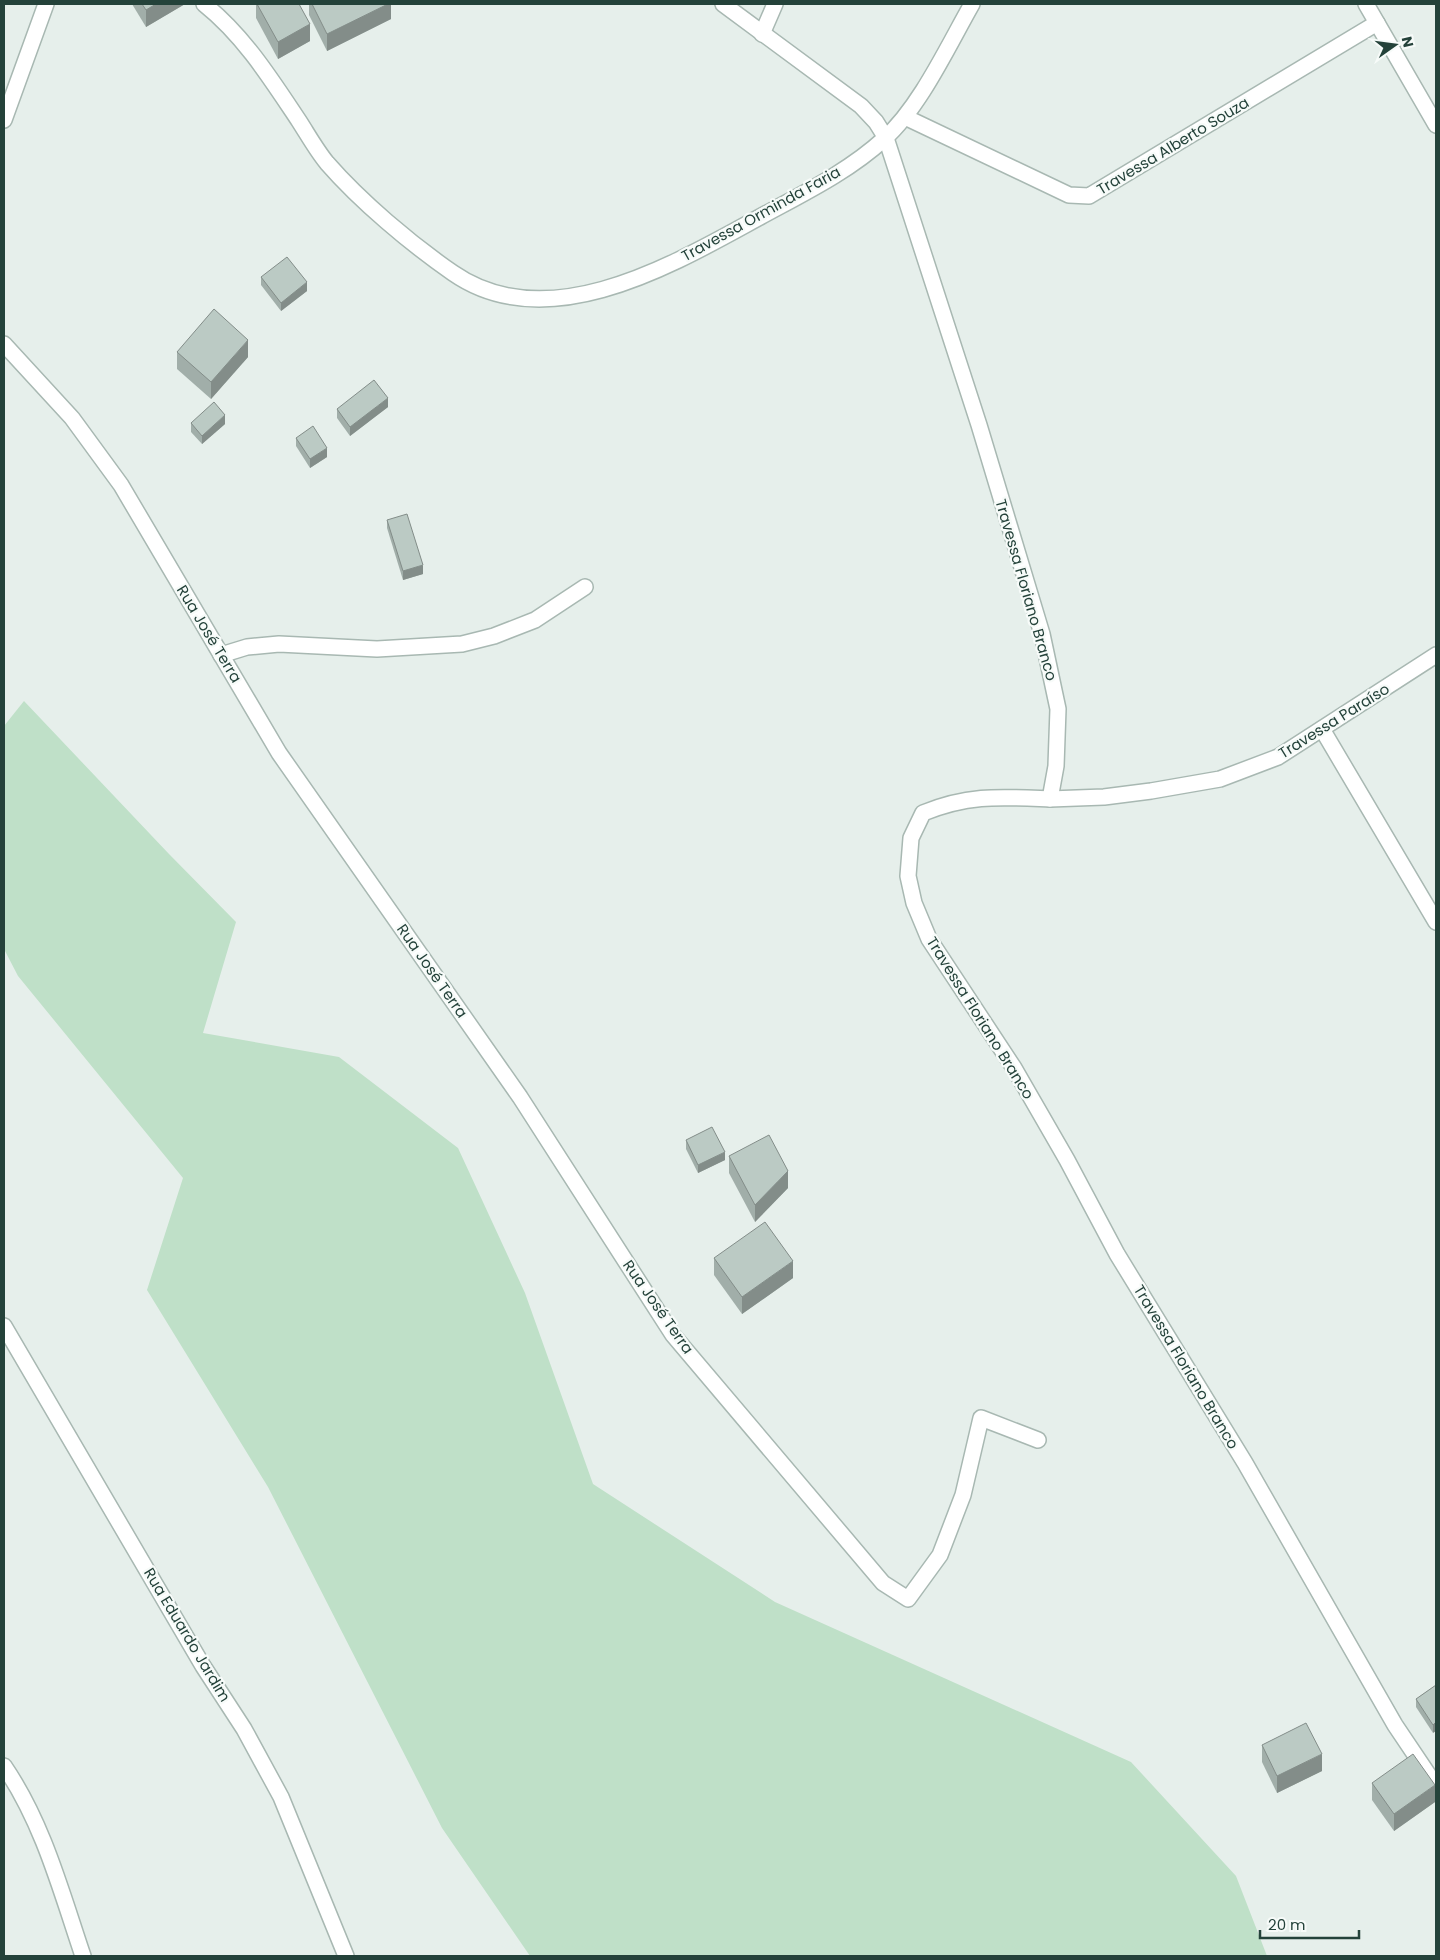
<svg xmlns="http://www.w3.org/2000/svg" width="1440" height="1960" font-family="Poppins,sans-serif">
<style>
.green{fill:#bfe0c8}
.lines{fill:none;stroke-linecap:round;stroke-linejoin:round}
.lane-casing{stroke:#a8b8b2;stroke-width:18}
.street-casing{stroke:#a8b8b2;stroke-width:18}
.lane{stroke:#fff;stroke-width:15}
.street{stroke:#fff;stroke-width:15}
.wall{fill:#a1aea9}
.shaded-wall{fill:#838d89}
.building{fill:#bbcac4;stroke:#838d89}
.labels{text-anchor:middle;stroke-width:4.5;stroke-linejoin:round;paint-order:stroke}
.street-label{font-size:15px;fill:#24423a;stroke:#f7fbf9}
</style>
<rect width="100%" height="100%" fill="#e6efeb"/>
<path class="green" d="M24,701l145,153 67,68 -33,111 136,24 119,91 67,145 68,191 182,118 356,160 105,114 31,80h-737l-88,-128 -174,-341 -121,-197 36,-112 -165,-202 -14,-27v-223z"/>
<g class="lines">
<g class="lane-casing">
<path id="lane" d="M221,655l26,-8 32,-3 98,5 85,-5 32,-8 41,-16 50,-33"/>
</g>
<g class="street-casing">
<g id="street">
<path d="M204,4c40,32 67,75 95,117 9,14 18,30 28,42 34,39 84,81 126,110 95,66 221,-9 307,-56 42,-23 88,-45 124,-78 36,-32 64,-93 88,-135"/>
<path d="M723,4l138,102 15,16 10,16 93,287 63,209 16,75 -2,57 -6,33c-49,-2 -81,-5 -127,14l-12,25 -3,38 6,27 15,36 85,129 53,92 50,94 128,209 150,262 41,61"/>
<path d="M1366,4l70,121"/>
<path d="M762,34l13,-30"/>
<path d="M905,117l164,78 20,1 288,-173"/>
<path d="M4,120l42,-116"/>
<path d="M4,344l68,74 49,67 158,268 241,344 153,238 210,248 25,16 32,-44 23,-60 18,-77 57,22"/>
<path d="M1322,729l114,193"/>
<path d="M1050,799l54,-2 47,-6 69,-12 58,-22 158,-102"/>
<path d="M4,1326l199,340 41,63 37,68 65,159"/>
<path d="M4,1766c39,57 57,125 79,190"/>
</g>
</g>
<use href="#lane" class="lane"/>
<use href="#street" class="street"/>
</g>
<g class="wall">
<path d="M132,4h53l-39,23z"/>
<path d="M256,4h43l11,37 -32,18 -22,-41z"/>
<path d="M309,4h82v15l-64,32 -18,-36z"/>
<path d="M261,277l46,14 -26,20 -20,-26z"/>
<path d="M177,352l71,5 -37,42 -34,-30z"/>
<path d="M388,407l-38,29 -13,-18v-9z"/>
<path d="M191,423l34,1 -23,20 -11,-12z"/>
<path d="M296,438l31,19 -17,11 -14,-22z"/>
<path d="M387,520l36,54 -20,6 -16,-52z"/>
<path d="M686,1140l39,20 -27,13 -12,-24z"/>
<path d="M729,1156l59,32 -33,34 -26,-49z"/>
<path d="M714,1258l79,20 -51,36 -28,-39z"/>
<path d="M1436,1685l-3,48 -17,-26v-8z"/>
<path d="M1262,1745l60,26 -45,22 -15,-31z"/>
<path d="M1372,1783l63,19 -41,29 -22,-31z"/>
</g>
<g class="shaded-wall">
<path d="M156,4h29l-39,23v-17z"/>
<path d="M388,4h3v15l-64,32v-17z"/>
<path d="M310,24v17l-32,18v-17z"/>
<path d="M307,282v9l-26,20v-8z"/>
<path d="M248,340v17l-37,42v-17z"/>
<path d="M388,398v9l-38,29v-9z"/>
<path d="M225,415v9l-23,20v-8z"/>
<path d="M327,448v9l-17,11v-9z"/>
<path d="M423,565v9l-20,6v-9z"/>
<path d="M725,1152v8l-27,13v-8z"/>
<path d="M788,1171v17l-33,34v-17z"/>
<path d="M793,1261v17l-51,36v-17z"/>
<path d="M1436,1722v9l-3,2v-8z"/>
<path d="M1322,1754v17l-45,22v-17z"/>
<path d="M1435,1785v17l-41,29v-17z"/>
</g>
<g class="building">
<path d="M142,4h14l-10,6z"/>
<path d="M257,4h42l11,20 -32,18z"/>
<path d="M312,4h76l-61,30z"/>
<path d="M287,257l20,25 -26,21 -20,-26z"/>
<path d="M214,309l34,31 -37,42 -34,-30z"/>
<path d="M374,380l14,18 -38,29 -13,-18z"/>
<path d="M214,402l11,13 -23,21 -11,-13z"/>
<path d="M313,426l14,22 -17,11 -14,-21z"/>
<path d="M407,514l16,51 -20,6 -16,-51z"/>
<path d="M712,1127l13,25 -27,13 -12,-25z"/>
<path d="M769,1135l19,36 -33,34 -26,-49z"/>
<path d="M765,1222l28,39 -51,36 -28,-39z"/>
<path d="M1436,1685v37l-3,3 -17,-26z"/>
<path d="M1306,1723l16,31 -45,22 -15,-31z"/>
<path d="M1413,1754l22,31 -41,29 -22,-31z"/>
</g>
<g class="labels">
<g class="street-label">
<text transform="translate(1173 146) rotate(-31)" y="5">Travessa Alberto Souza</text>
<text transform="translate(761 214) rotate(-29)" y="5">Travessa Orminda Faria</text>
<text transform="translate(1026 590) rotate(74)" y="5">Travessa Floriano Branco</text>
<text transform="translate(209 634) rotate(59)" y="5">Rua José Terra</text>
<text transform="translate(1334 721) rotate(-32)" y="5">Travessa Paraíso</text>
<text transform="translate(432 971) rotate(55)" y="5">Rua José Terra</text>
<text transform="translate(980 1018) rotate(58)" y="5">Travessa Floriano Branco</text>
<text transform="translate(658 1307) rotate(55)" y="5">Rua José Terra</text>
<text transform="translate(1186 1367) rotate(59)" y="5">Travessa Floriano Branco</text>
<text transform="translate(187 1635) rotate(59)" y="5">Rua Eduardo Jardim</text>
</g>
</g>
<rect width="1440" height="1960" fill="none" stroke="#24423a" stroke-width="10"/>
<g transform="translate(1395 45) rotate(76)" stroke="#f7fbf9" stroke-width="4" paint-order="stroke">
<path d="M0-4L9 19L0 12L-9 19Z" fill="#24423a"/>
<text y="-8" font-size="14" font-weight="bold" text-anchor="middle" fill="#24423a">N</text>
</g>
<path d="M1260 1930v8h99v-8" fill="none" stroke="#24423a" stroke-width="2.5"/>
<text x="1268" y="1930" font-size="15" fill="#24423a" stroke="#f7fbf9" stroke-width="4" paint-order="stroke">20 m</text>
</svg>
